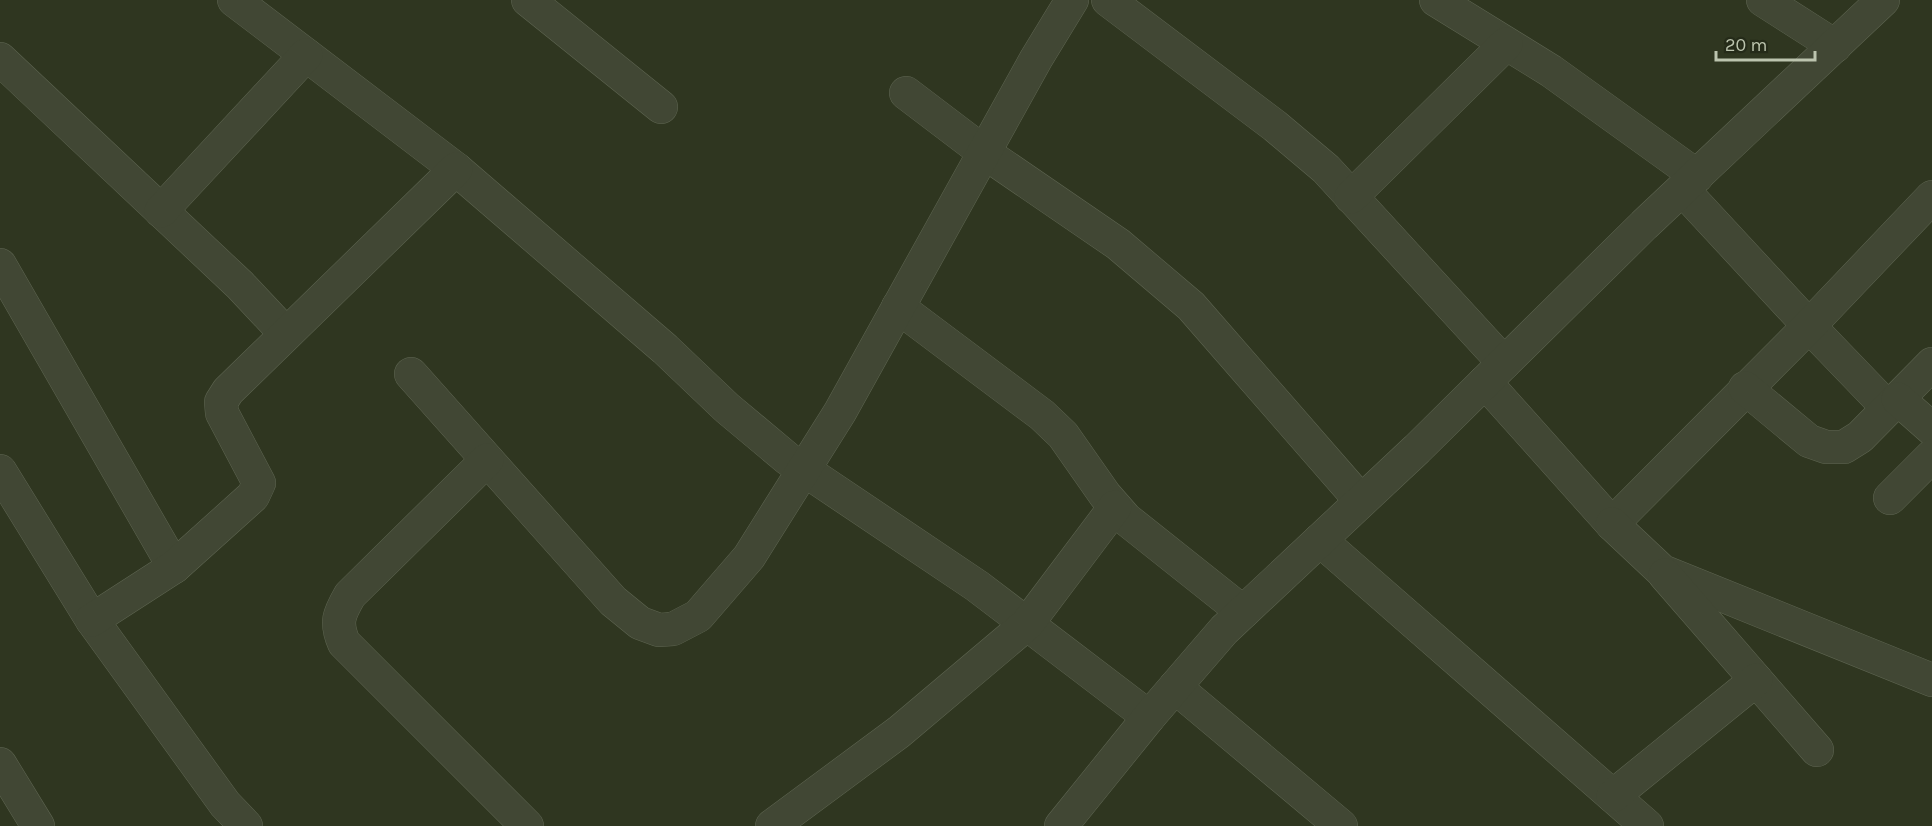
<svg xmlns="http://www.w3.org/2000/svg" width="1932" height="826" font-family="Karla,sans-serif">
<style>
.lines{fill:none;stroke-linecap:round;stroke-linejoin:round}
.minor-casing{stroke:#5e6551;stroke-width:34}
.minor{stroke:#414734;stroke-width:33}
</style>
<rect width="100%" height="100%" fill="#2f3620"/>
<g class="lines">
<g class="minor-casing">
<g id="minor">
<path d="M234,0l222,169 209,180 62,59 61,51 189,127 172,131"/>
<path d="M528,0l133,107"/>
<path d="M1108,0l167,126 51,43 178,194"/>
<path d="M1436,0l115,71 146,105"/>
<path d="M1763,0l72,46"/>
<path d="M0,59l240,226 46,49"/>
<path d="M906,93l79,60 133,91 73,62 170,195"/>
<path d="M1683,190l126,136 79,82"/>
<path d="M1351,197l155,-153"/>
<path d="M161,211l145,-156"/>
<path d="M0,265l174,302"/>
<path d="M898,307l144,108 21,20 42,60 21,24 117,93"/>
<path d="M411,374l202,227 27,22 19,7 14,-1 25,-13 51,-59 91,-145 196,-353 36,-59"/>
<path d="M1485,382l127,142 197,-198 123,-129"/>
<path d="M1745,388l64,53 17,6h18l16,-10 72,-73"/>
<path d="M1898,399l34,30"/>
<path d="M487,460l-137,135c-11,19 -15,27 -6,48l183,183"/>
<path d="M0,471l92,149 133,184 21,22"/>
<path d="M1890,498l42,-42"/>
<path d="M1612,524l50,47 270,109"/>
<path d="M1320,540l327,286"/>
<path d="M1665,575l152,175"/>
<path d="M92,620l82,-53 79,-71 6,-13 -37,-70 -1,-11 7,-11 228,-222"/>
<path d="M1175,687l166,139"/>
<path d="M0,764l38,62"/>
<path d="M1613,796l143,-116"/>
<path d="M772,826l127,-94 128,-108 88,-117"/>
<path d="M1061,826l88,-109 75,-87 193,-181 227,-224 239,-225"/>
</g>
</g>
<use href="#minor" class="minor"/>
</g>
<path d="M1716 51v9h99v-9" fill="none" stroke="#bcc4ae" stroke-width="3"/>
<text x="1725" y="51" font-size="18" fill="#bcc4ae" stroke="#252b19" stroke-width="4.5" paint-order="stroke">20 m</text>
</svg>
